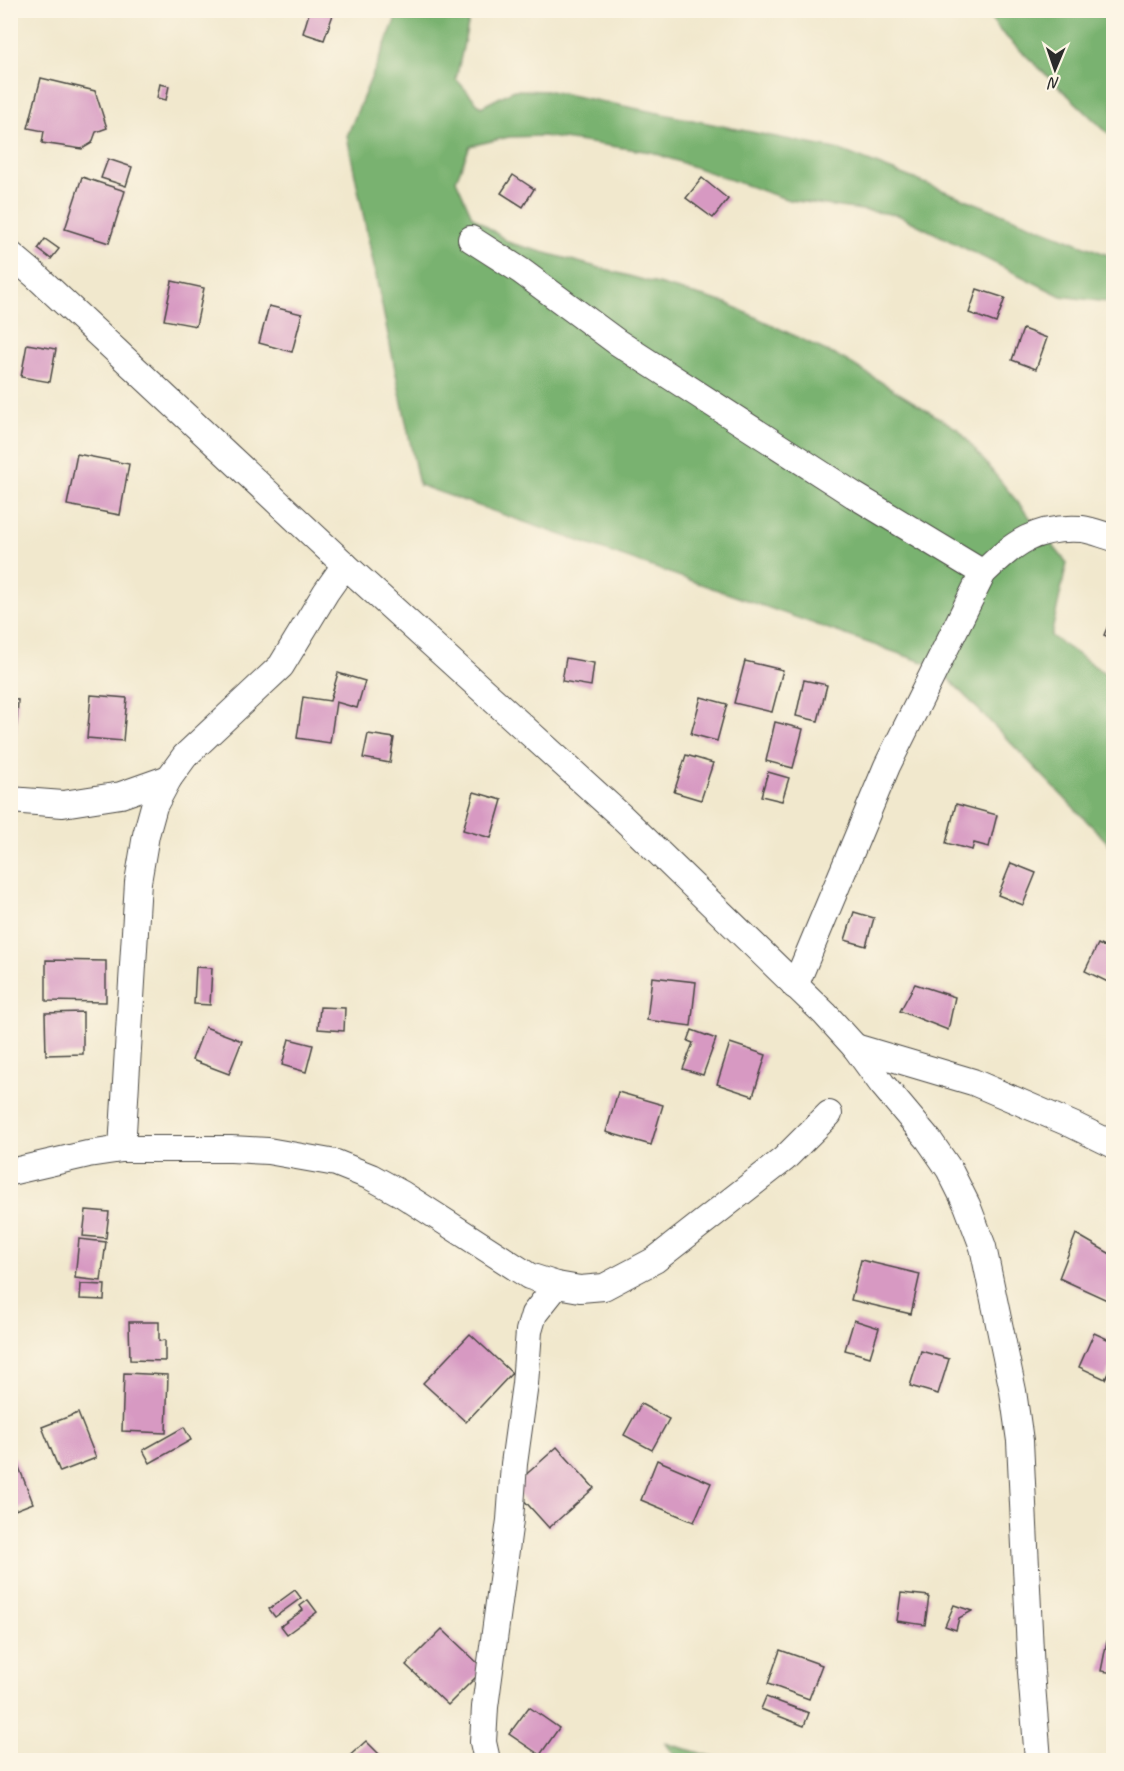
<svg xmlns="http://www.w3.org/2000/svg" width="1124" height="1771" font-family="Caveat,sans-serif">
<style>
.forest{fill:#79b26f;stroke:#526e4d;stroke-width:1.5}
.building{fill:#d799c2}
.lines{fill:none;stroke-linecap:round;stroke-linejoin:round}
.minor-casing{stroke:#494743;stroke-width:28}
.minor{stroke:#fff;stroke-width:26}
</style>
<rect width="100%" height="100%" fill="#fcf5e5"/>
<filter id="ink" filterUnits="userSpaceOnUse"><feTurbulence type="fractalNoise" baseFrequency=".0167" numOctaves="2"/><feDisplacementMap in="SourceGraphic" scale="12" xChannelSelector="R" yChannelSelector="G"/><feConvolveMatrix kernelMatrix="1 2 1 2 8 2 1 2 1" color-interpolation-filters="sRGB"/></filter>
<filter id="wash" filterUnits="userSpaceOnUse"><feTurbulence type="fractalNoise" baseFrequency=".008" numOctaves="4" result="noise"/><feDisplacementMap in="SourceGraphic" scale="24" xChannelSelector="R" yChannelSelector="G"/><feGaussianBlur stdDeviation="1.35" result="paint"/><feColorMatrix in="noise" values="0 0 0 0 0 0 0 0 0 0 0 0 0 0 0 0 0 1.4 0 .05"/><feComposite in="paint" operator="in"/></filter>
<g filter="url(#wash)">
<rect width="100%" height="100%" fill="#f1e8cd"/>
<g class="forest">
<path d="M399,11h72l-15,68 25,28 33,-17 36,1 290,59 273,107v46l-52,-7 -163,-81 -109,-15 -138,-48 -108,-16 -34,1 -39,9 -14,34 16,36 38,27 216,60 121,58 112,69 108,133 -16,73 62,43v169l-176,-181 -518,-182 -72,-349z"/>
<path d="M986,11h127v127l-113,-107z"/>
<path d="M665,1743l59,17h-45z"/>
</g>
<g id="blocks">
<g class="building">
<path d="M310,10l24,2 -10,28 -21,-7z"/>
<path d="M41,78l54,13 12,37 -11,4 -4,11 -10,6 -40,-6 2,-12 -16,-3z"/>
<path d="M160,84l9,2 -3,14 -9,-2z"/>
<path d="M108,159l24,8 -6,19 -25,-8z"/>
<path d="M513,175l21,14 -11,18 -22,-14z"/>
<path d="M82,177l43,14 -16,52 -44,-14z"/>
<path d="M702,178l26,21 -15,19 -27,-20z"/>
<path d="M45,239l14,10 -8,10 -13,-10z"/>
<path d="M172,281l32,7 -8,38 -32,-6z"/>
<path d="M977,289l28,9 -9,25 -27,-10z"/>
<path d="M269,306l33,8 -10,38 -33,-9z"/>
<path d="M1023,329l24,9 -11,31 -24,-9z"/>
<path d="M27,344l29,5 -6,33 -29,-5z"/>
<path d="M77,454l52,10 -9,51 -53,-10z"/>
<path d="M1114,612v27l-10,-4z"/>
<path d="M566,658l28,5 -3,23 -29,-5z"/>
<path d="M745,661l38,9 -11,42 -38,-9z"/>
<path d="M338,673l27,8 -8,27 -21,-6 -6,41 -33,-5 6,-41 27,4z"/>
<path d="M804,680l23,5 -9,36 -22,-5z"/>
<path d="M91,695l36,3 -4,43 -36,-3z"/>
<path d="M701,697l26,7 -10,37 -26,-7z"/>
<path d="M10,699l8,1 -2,33h-6z"/>
<path d="M775,722l28,7 -10,39 -27,-7z"/>
<path d="M368,734l26,4 -4,25 -27,-5z"/>
<path d="M686,755l27,8 -12,37 -27,-8z"/>
<path d="M768,772l21,6 -7,23 -21,-5z"/>
<path d="M474,792l28,8 -11,38 -28,-8z"/>
<path d="M956,804l41,11 -8,32 -15,-4 -2,7 -26,-7z"/>
<path d="M1011,863l25,10 -13,32 -25,-10z"/>
<path d="M854,912l20,6 -8,28 -21,-6z"/>
<path d="M1098,944l16,8v33l-29,-14z"/>
<path d="M46,960l60,1v41l-60,-1z"/>
<path d="M196,967l16,1 -2,37 -16,-1z"/>
<path d="M652,977l44,5 -5,44 -44,-6z"/>
<path d="M915,984l40,13 -7,33 -48,-19z"/>
<path d="M320,1007l25,1 -1,23 -26,-2z"/>
<path d="M83,1012v42l-37,1 -1,-42z"/>
<path d="M205,1027l37,14 -13,33 -37,-14z"/>
<path d="M692,1030l24,9 -13,36 -20,-6 10,-26 -5,-2z"/>
<path d="M289,1039l24,6 -7,27 -24,-7z"/>
<path d="M730,1043l36,12 -13,41 -36,-12z"/>
<path d="M618,1092l45,13 -12,40 -45,-13z"/>
<path d="M86,1210l23,2 -3,26 -23,-2z"/>
<path d="M1076,1234l38,22v24l-7,20 -48,-22z"/>
<path d="M79,1239l27,3 -5,39 -26,-3z"/>
<path d="M861,1260l59,14 -9,40 -60,-14z"/>
<path d="M81,1284l24,1 -1,15 -24,-1z"/>
<path d="M854,1320l25,8 -9,29 -25,-7z"/>
<path d="M129,1322h30v19l6,-1v21l-35,-1z"/>
<path d="M1094,1333l20,9v19l-9,18 -26,-12z"/>
<path d="M470,1334l42,39 -46,49 -43,-39z"/>
<path d="M921,1351l28,8 -11,35 -28,-8z"/>
<path d="M124,1373l44,2 -2,58 -44,-2z"/>
<path d="M641,1404l28,15 -17,31 -28,-15z"/>
<path d="M78,1413l18,45 -36,14 -18,-45z"/>
<path d="M184,1427l7,13 -41,23 -7,-13z"/>
<path d="M557,1447l37,41 -45,40 -37,-41z"/>
<path d="M15,1457l18,46 -23,9v-53z"/>
<path d="M657,1460l54,23 -17,39 -53,-22z"/>
<path d="M295,1590l6,8 -26,19 -6,-8z"/>
<path d="M901,1593l28,3 -4,29 -28,-4z"/>
<path d="M308,1600l9,12 -30,22 -6,-8 22,-16 -3,-4z"/>
<path d="M954,1605l18,6 -13,7 -3,12 -11,-4z"/>
<path d="M442,1629l42,40 -36,36 -42,-40z"/>
<path d="M1107,1641l7,1v31l-13,-2z"/>
<path d="M780,1650l42,15 -13,34 -41,-15z"/>
<path d="M766,1697l43,16 -5,13 -43,-17z"/>
<path d="M529,1707l30,21 -19,27 -31,-21z"/>
<path d="M366,1741l19,19h-40z"/>
</g>
</g>
</g>
<g filter="url(#ink)">
<use href="#blocks" fill-opacity="0" stroke="#494743" stroke-width="1.5"/>
<g class="lines">
<g class="minor-casing">
<g id="minor">
<path d="M471,239l50,32 96,71 237,153 129,78"/>
<path d="M10,254l25,21 310,290 276,251 204,198 30,33 27,37 47,56 20,29 18,36 16,42 30,144 7,50 11,231 7,88"/>
<path d="M10,800l53,4 58,-9 48,-17"/>
<path d="M795,986l92,-220 96,-193c31,-30 52,-47 99,-44 10,1 21,6 32,9"/>
<path d="M855,1047l118,35 100,43 41,20"/>
<path d="M122,1149l16,-267 8,-47 8,-29 15,-28 16,-22 96,-90 45,-74 19,-27"/>
<path d="M10,1172l78,-18 34,-5h109l37,2 68,12 35,14 31,17 127,82 28,9 23,4 24,-2 51,-27 129,-101 45,-45"/>
<path d="M487,1760l-4,-18 2,-35 25,-187 4,-56 11,-80 4,-53 5,-17 23,-29"/>
</g>
</g>
<use href="#minor" class="minor"/>
</g>
</g>
<rect width="1124" height="1771" fill="none" stroke="#fcf5e5" stroke-width="36"/>
<g transform="translate(1055 69) rotate(182)" stroke="#fcf5e5" stroke-width="4.5" paint-order="stroke">
<path d="M0-4.5L10 22L0 15L-10 22Z" fill="#2b2b2b"/>
<text y="-9" font-size="16" font-weight="bold" text-anchor="middle" fill="#2b2b2b">N</text>
</g>
</svg>
